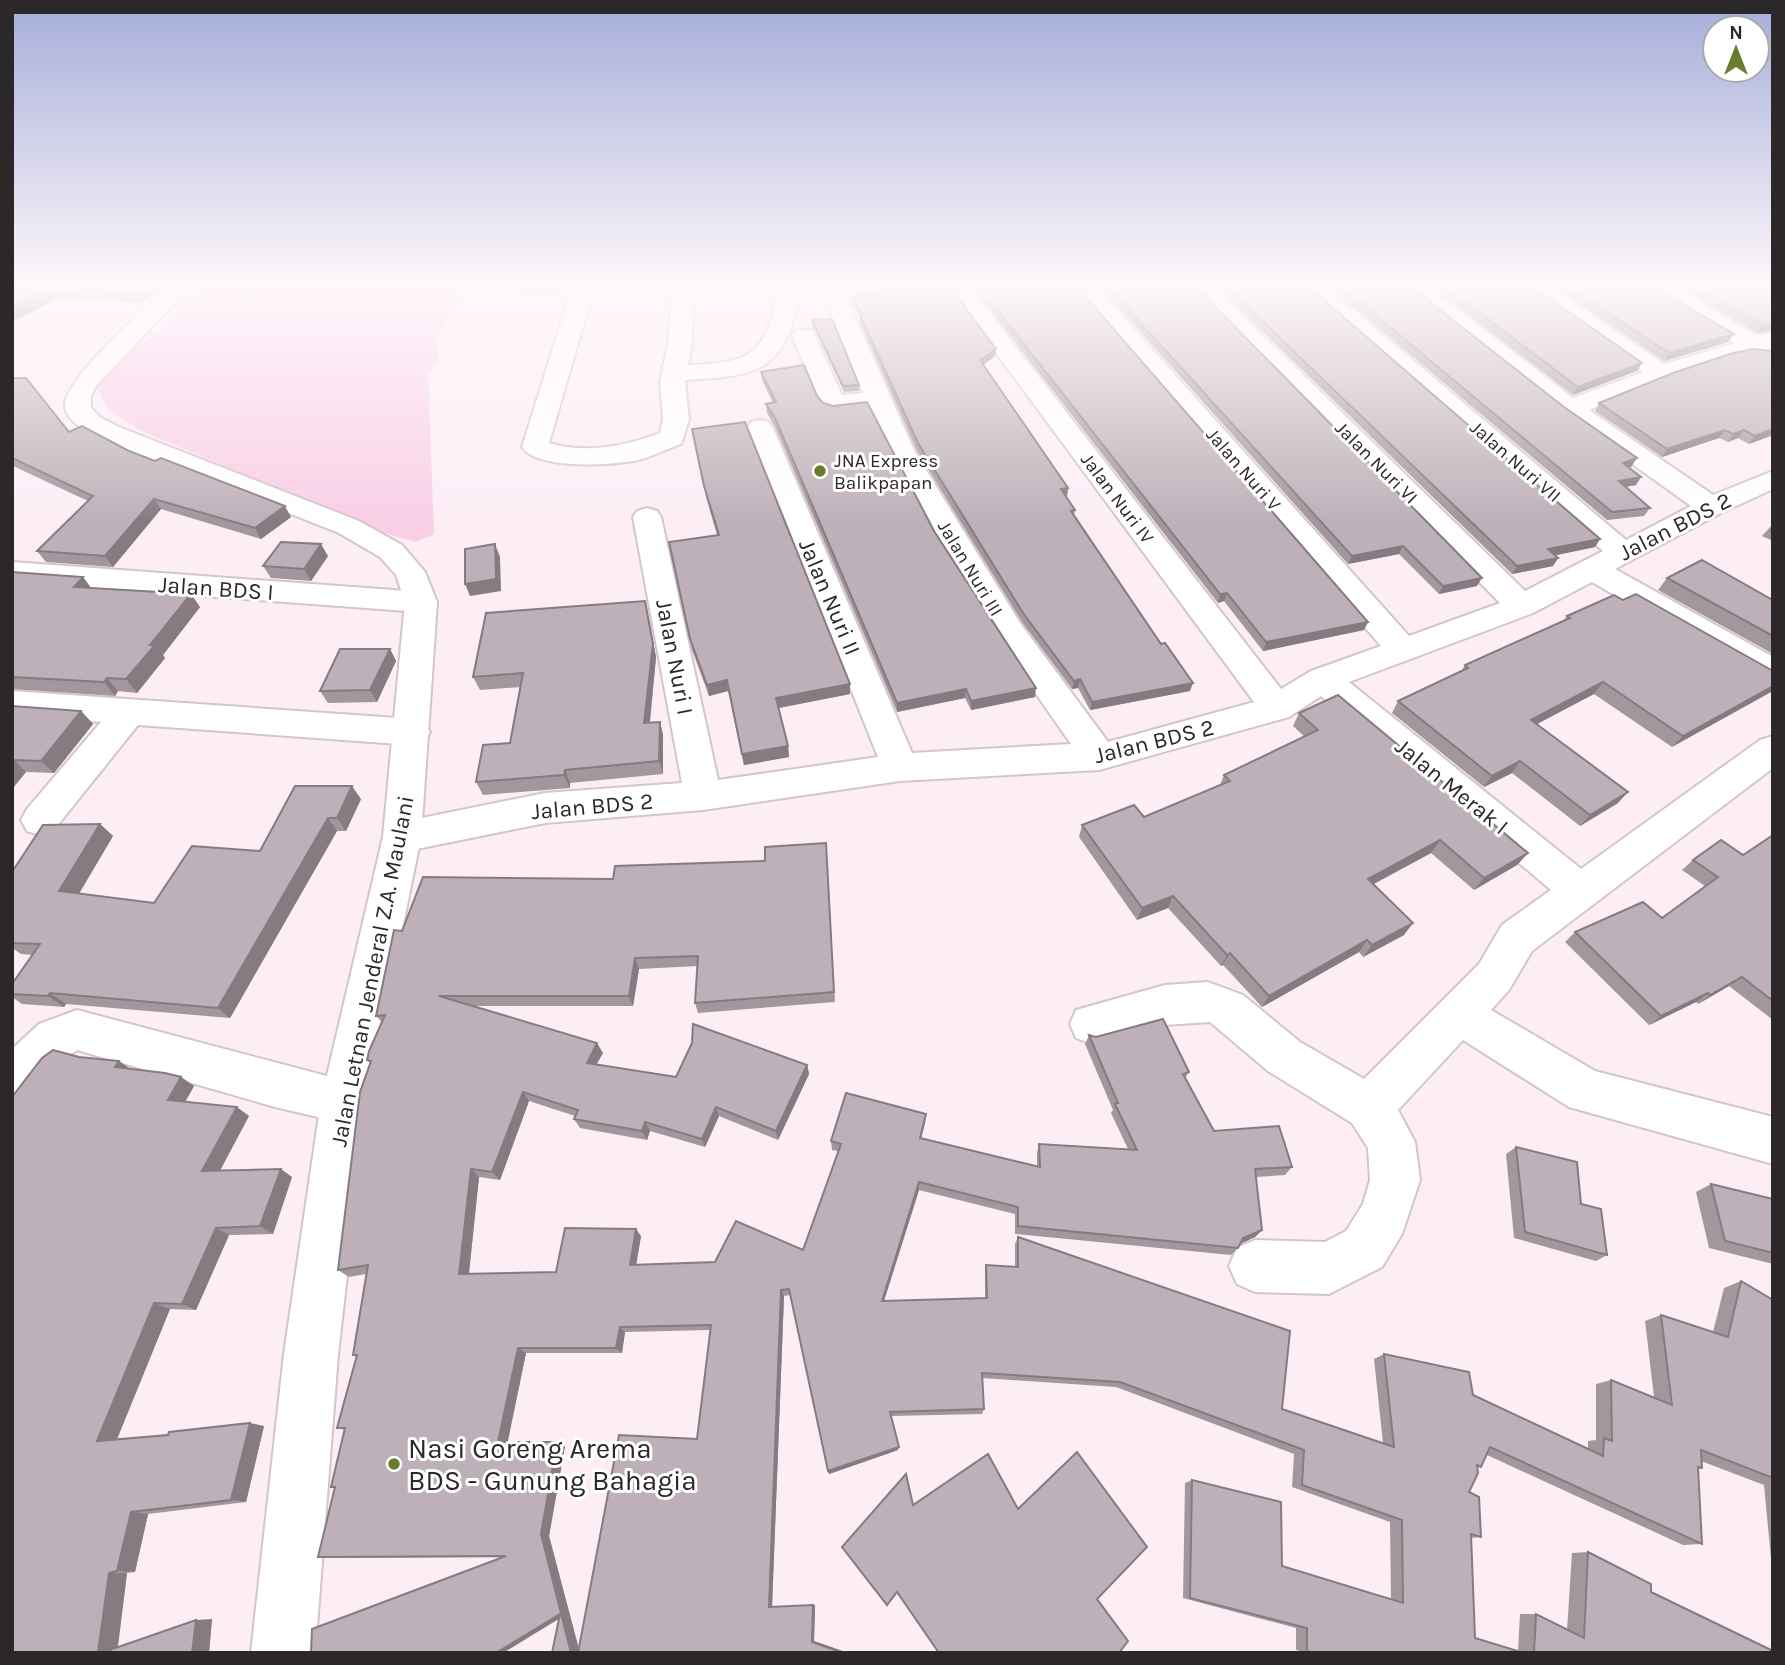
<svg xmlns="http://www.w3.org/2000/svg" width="1785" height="1665" font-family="Karla,sans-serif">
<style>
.green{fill:#f9cfe6}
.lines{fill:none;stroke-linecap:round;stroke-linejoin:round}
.street-casing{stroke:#d4c5cd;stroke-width:4}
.secondary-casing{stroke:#d4c5cd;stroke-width:4}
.street{fill:#fff;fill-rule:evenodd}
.secondary{fill:#fff;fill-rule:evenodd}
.wall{fill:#a3979e;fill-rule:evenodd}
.shaded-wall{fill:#857b81}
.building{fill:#beb0b8;stroke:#857b81;stroke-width:2}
.poi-dot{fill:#6a7d2e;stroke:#fff;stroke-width:2.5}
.labels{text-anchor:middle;stroke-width:6;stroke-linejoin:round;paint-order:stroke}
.far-poi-label{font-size:19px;fill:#2c2729;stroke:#fff;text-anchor:start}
.far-street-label{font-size:19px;fill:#2c2729;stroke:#fff}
.street-label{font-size:23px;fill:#2c2729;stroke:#fff}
.near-poi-label{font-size:28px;fill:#2c2729;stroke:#fff;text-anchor:start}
</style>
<rect width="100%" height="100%" fill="#fdeef6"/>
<path class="green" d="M198,288h267l-29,53 3,18 -11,15 6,160 -18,8 -29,-8 -244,-102c-23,-15 -43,-22 -46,-51l27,-26 37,-25z"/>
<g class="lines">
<g class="street-casing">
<g id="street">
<path d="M572,288h22l-45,155c36,11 77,3 111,-10l3,-13 -3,-38 8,-38 4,-56h22l-2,56 -4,21c68,-3 76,-10 91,-77h22c-16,82 -37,88 -116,92l4,40 -8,24c-15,5 -31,14 -47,17 -25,4 -97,9 -112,-14z"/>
<path d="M820,288h22l73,164 105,171 88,119 146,-40 -306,-414h22l311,401 30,-18 70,-25 -307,-358h23l312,348 91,-33 -309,-315h23l311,303 78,-40 -300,-263h24l299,252 65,-34 -130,-93 -157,-125h25l144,110 70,-26 -118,-84h26l113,76 71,-21 -84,-50 -3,-5h27l82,48 16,-4v25c-10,3 -17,-4 -26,-3 -54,11 -107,36 -158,56l124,85 60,-24v18l-52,24 -106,56 158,88v26l-12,-3 -169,-98 -59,31 -184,69 232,187 179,-129 13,-4v32l-241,183 -23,39 -18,20 104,61 178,46v47l-204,-57 -106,-67 -65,70 17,32 5,38 -18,54 -20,33 -53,27 -74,-2 -18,-8 -8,-18 8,-18 18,-8 70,2 21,-11 17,-27 7,-24 -2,-32 -16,-25 -84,-52 -58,-49 -45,3 -73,19 -16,-6 -6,-14 6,-14 89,-25 43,-3 35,13 57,47 64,37 115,-115 23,-39 49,-35 -230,-194 -32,21 -190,53 -199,11 -197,29 -158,13 -143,29 -14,-4 -5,-11 5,-11 14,-4 143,-29 137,-10 -49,-266 4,-6 10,-3 10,3 4,6 57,263 160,-23 -131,-329 4,-6 9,-2 9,2 4,6 139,325 159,-9c-75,-107 -150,-217 -202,-336l-36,4 -9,-3 -4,-5 -28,-69 4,-5h16l30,65 21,-2z"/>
<path d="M12,562l409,30 11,3 5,7 -5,7 -11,3 -409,-30z"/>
<path d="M12,691l400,28 13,4 5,9 -5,9 -13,4 -274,-20 -85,106 -13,4 -13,-4 -6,-11 6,-11 74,-87 -89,-7z"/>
<path d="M77,1010l284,75 6,16 -6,16 -17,6 -69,-16 -198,-57 -22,16 -27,37 -16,6v-60l27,-25z"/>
</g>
</g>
<g class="secondary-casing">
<path id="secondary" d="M166,288h23l-93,98 -5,10v12l10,10 18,9 240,94 43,24 23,27 12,30 -16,235 -54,264 -29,253 -23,299h-64l33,-299 37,-253 62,-264 22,-235 -9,-27 -16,-18 -41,-24 -238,-94c-13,-7 -34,-17 -36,-32 -3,-26 80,-98 101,-119z"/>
</g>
<use href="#street" class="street"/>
<use href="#secondary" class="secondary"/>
</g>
<g class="wall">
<path d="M12,288h152l-23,15 -81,-6z"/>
<path d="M564,288l-2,6 -37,2 -2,-6z"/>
<path d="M903,288h48l45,61 -1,7 -12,9 85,123 -1,8h-1l9,14 -1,6 116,175 -100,19 -12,-22 -6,1 -50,-67 -105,-171 -57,-128v-5l-8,-15 -1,-7 53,-7z"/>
<path d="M973,288h105l290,334 -4,8 -101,21 -39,-50 -6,2z"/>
<path d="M1101,288h95l281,298 -38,8 -40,-40 -51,10z"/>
<path d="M1218,288h92l290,251 -5,8 -40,8 3,3 -5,8 -41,8z"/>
<path d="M1331,288h81l219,179h-2l7,18 -11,2 25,21 -6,8 -37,4z"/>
<path d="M1433,288h102l107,75 -5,8 -64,24z"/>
<path d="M1556,288h99l73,54 -64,19z"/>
<path d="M1680,288h93v42l-16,3z"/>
<path d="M812,320l47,65v6l-15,1 -31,-66z"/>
<path d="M761,372l56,24 117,135 101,166 -64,13 -6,-12 -68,14 -122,-285 -8,-14 -1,-9 7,-1 -11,-23z"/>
<path d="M12,378l57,54 60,19 162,66 -30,22 -100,-30 -48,58 -67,-5 -9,-11 51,-50 -75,-35 -1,1z"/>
<path d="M1599,403l174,32 -24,9 -11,-6 -10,4 -9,-4 -57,19 -67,-46z"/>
<path d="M694,440l156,254 -71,14 9,38 1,11 -45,8 -16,-74 -19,5 -17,-46 -23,-108 48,-7 -11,-38z"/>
<path d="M1773,524v17l-11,-5z"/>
<path d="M328,556l-17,25 -40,-3 -8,-12z"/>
<path d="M12,572l71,5 8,11 109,19 -37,48 2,3 -28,35 -19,-2 -3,5 -103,-7z"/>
<path d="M1667,578l104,21 2,-2v57l-115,-64z"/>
<path d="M1623,600l148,71 -99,76 -78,-53 -58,30 82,79 -38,23 -68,-53 -28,14 -92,-74 6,-12 63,-29 4,-7 98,-44 4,-5z"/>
<path d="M648,615l8,42 -6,66 10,-1 3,13v39l-93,9v5l-87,7 -7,-13 34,-39 11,-56 -41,3 -7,-13z"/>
<path d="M390,649l6,12 -19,41 -49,1 -8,-12z"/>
<path d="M12,706l69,5 12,13 -39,49 -28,-1 -14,17z"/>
<path d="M1299,713l229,140 -11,12 -43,25 -43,-37 -57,31 30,51 -41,22 -4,-5 -97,55 -39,-42 -2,1 -53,-58 -31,12 -58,-83 3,-12 62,-8 76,-32 4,-10 81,-38 -12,-11z"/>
<path d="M361,799l-15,32h-9l-107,187 -164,-14 -2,3 -42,-3 -10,-7v-13l21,-29 -12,-1 -9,-6v-76l88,-48 13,12 -34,58 75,9 106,-52z"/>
<path d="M1773,835v185l-44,-34 -31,18 -2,-2 -47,23 -84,-83 10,-10 87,-14 43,-32 -23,-16 11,-10 50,-5z"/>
<path d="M826,843l9,159 -137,11 -3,-10 2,-37 -58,3 -6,37h-160l130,47 -7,12 80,12 131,-12 2,9 -31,66 -59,-24 -14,31 -55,-16 -3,9 -67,-12 -6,-9 1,-3 -46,-15 -29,79 -21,-3 -10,97 87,-2 85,-36 -5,29 79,-3 88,-12 35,-99 -6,-1 -1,-9 94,-18 -4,15 116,28v-13l2,-9 89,5 -17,-36 2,-3 -28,-66 4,-9 100,37 -4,6 29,53 78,36 -7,8 -29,2 6,53 -7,7 -15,7 -2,4 -7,7 -216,-21v-20l-96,-24 -35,111 101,-3v-27l1,-6 29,2v-23l3,-7 264,172 101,34 -9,-84 10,-5 204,94v-7l8,-1v-56l15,-4 43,17 -9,-76 16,-6 52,17 11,-44 17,-7 32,19v280l-9,-95 -63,-24 1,7 -4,1 4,75 -19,1 -196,-90 -6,12 -4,1 -8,24 12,45 -10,1 4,100 43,13 2,-37h16l31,16 5,-77 16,-1 63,40 122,61h-466l-11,-3v-22l-113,-30 2,-115 7,-3 90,86 109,33 -1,-77 -98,-35 2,-33 -178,-67 -134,-9 2,31 -2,5 -91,2 7,34 -69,24 -39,-179 -6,1 -12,311 43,-2 -1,36 34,12h-296l7,-34 -56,-62 -172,1 -13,-1 17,-69 -4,-1 14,-57 -8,-2 20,-71 -4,-2 13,-81 -17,3 -11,-7 32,-207 -3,-3 15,-38 -6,-6 26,-85 211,-52 152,-18zM710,1330l-13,109 -118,211 -30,-114 16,-90 -8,-4h-50l19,-89h96l3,-21z"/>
<path d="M79,1057l40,4 11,8 51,8 13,9 -9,16 64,14 -29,55 72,6 -19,57 -44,1 -33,75 -26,-1 -53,130 147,-13 -18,76 -98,12 -13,58 -8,1 -9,74 94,-28 -3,34h-197z"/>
<path d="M1516,1147l65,57 26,51 -11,6 -82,-23 -8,-84z"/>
<path d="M1711,1184l62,15v65l-64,-16 -13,-56z"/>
<path d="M1771,1620h2v30z"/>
</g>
<g class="shaded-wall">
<path d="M52,288h2l6,9 -48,25v-14z"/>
<path d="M143,288h21l-23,15 -6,-10z"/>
<path d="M1773,324v6l-16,3 6,-8z"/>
<path d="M1734,334l-6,8 -64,19 5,-8z"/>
<path d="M996,349l-1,7 -16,12 1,-8z"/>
<path d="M1642,363l-5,8 -64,24 5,-8z"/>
<path d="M1773,429v6l-24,9 6,-8z"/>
<path d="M1725,430l-6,8 -57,19 5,-8z"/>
<path d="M1744,430l-6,8 -10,4 5,-8z"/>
<path d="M1637,458l-6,9 -14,4 6,-8z"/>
<path d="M1641,477l-5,8 -23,4 6,-8z"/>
<path d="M1068,488l-1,8 -8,1 2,-8z"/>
<path d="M154,499l7,10 -48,58 -8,-11z"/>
<path d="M285,506l6,11 -30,22 -6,-11z"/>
<path d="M1600,539l-5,8 -52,11 5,-9z"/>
<path d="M321,544l7,12 -17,25 -7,-12z"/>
<path d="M495,544l5,13 1,34 -31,5 -5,-12z"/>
<path d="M1403,546l-4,8 -51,10 4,-8z"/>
<path d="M1558,558l-5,8 -41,8 5,-8z"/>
<path d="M83,577l10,14 -19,-4z"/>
<path d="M1482,578l-5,8 -38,8 4,-8z"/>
<path d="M1227,593l-3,8 -6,2 2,-9z"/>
<path d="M191,594l9,13 -37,48 2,3 -28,35 -11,-14 24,-34z"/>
<path d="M645,601l11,56 -8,80 -4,-14z"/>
<path d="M1368,622l-4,8 -101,21 3,-9z"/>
<path d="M390,649l6,12 -19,41 -7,-12z"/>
<path d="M107,678l11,13 -3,5 -11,-14z"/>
<path d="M1080,679l-2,9 -6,1 2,-8z"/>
<path d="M727,680l1,11 -19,5 -2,-11z"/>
<path d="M1603,682l-9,12 -72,38 9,-12z"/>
<path d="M1193,683l-3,8 -100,19 2,-8z"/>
<path d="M850,684v10l-72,14 -2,-10z"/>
<path d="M1773,686v5l-101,56 11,-11z"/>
<path d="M1036,688l-1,9 -64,13v-9z"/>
<path d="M966,689l-1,9 -68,14v-9z"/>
<path d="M81,711l12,13 -39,49 -13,-12z"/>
<path d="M660,722l3,13v39l-4,-13z"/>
<path d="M788,746l1,11 -45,8 -2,-11z"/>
<path d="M13,759l13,13 -14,17v-29z"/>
<path d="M1520,761l-8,12 -28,14 8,-11z"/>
<path d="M565,770l5,13v5l-6,-13z"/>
<path d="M352,786l9,13 -15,32 -9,-13z"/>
<path d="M1628,792l-10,11 -38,23 10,-11z"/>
<path d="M328,818l9,13 -107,187 -12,-10z"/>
<path d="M100,824l13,12 -40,67 -14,-12z"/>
<path d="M1440,840l-9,13 -71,38 8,-12z"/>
<path d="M1528,853l-11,12 -43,25 10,-12z"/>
<path d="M1173,896l-5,12 -31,12 5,-12z"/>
<path d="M1413,923l-9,12 -41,22 9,-12z"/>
<path d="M1367,940l-8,12 -97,55 7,-11z"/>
<path d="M1230,953l-7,12 -2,1 6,-11z"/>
<path d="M635,958l4,11 -6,37 -4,-10z"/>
<path d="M1742,977l-13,9 -31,18 12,-9z"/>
<path d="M50,993l16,11 -2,3 -16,-11z"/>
<path d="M1708,993l-12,9 -47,23 12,-9z"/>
<path d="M597,1043l6,10 -11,19 -5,-9z"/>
<path d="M119,1061l13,9 -17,-3z"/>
<path d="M807,1065l2,9 -31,66 -2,-9z"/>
<path d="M181,1077l13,9 -13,23 -13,-9z"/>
<path d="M523,1092l6,9 -29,79 -8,-8z"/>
<path d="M237,1107l12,9 -34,63 -13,-8z"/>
<path d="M716,1107l3,9 -14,31 -3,-8z"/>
<path d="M926,1114l-1,9 -6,23 1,-8z"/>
<path d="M645,1122l5,9 -3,9 -5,-9z"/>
<path d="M281,1169l11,8 -19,57 -13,-8z"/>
<path d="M471,1169l8,8 -11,104 -9,-7z"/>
<path d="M919,1182v8l-37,117v-6z"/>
<path d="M216,1228l13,7 -33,75 -14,-6z"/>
<path d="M636,1229l5,7 -6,36 -5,-7z"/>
<path d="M1262,1230l-7,7 -19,9 7,-8z"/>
<path d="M781,1290l3,6 -12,311h-3z"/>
<path d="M154,1303l16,6 -55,135 -18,-3z"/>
<path d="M620,1327l5,5 -3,21 -6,-5z"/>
<path d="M518,1348l8,5 -19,93 -9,-4z"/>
<path d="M250,1423l14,3 -18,76 -15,-2z"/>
<path d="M557,1442l8,4 -16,90 31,117h-9l-9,-36 -59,36h-7l45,-119z"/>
<path d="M899,1447l-1,3 -69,24 -1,-3z"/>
<path d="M131,1512l17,2 -13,58 -18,-1z"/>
<path d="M109,1573h18l-10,79 -19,1z"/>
<path d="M813,1605h2l-1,36 34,12h-5l-31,-11z"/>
<path d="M212,1619l-3,34h-17l4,-33z"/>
</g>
<g class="building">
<path d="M12,288h40l-40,20z"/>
<path d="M65,288h78l-8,5z"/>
<path d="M524,288h37l-38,2z"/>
<path d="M909,288h42l45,61 -16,11 88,128 -7,1 14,21 -4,1 90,133 4,-1 28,40 -101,19 -12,-23 -6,2 -51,-68 -105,-170 -58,-128h3l-12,-19z"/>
<path d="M980,288h98l290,334 -102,20 -39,-49 -7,1z"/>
<path d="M1109,288h88l285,290 -39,8 -40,-40 -51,10z"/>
<path d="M1228,288h82l290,251 -52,10 10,9 -41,8z"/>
<path d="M1343,288h69l152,119 73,51 -14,5 18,14 -22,4 31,27 -38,4z"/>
<path d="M1446,288h89l107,75 -64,24z"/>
<path d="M1571,288h84l79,46 -65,19z"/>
<path d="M1698,288h75v36l-10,1z"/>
<path d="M832,319l27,66 -16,1 -31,-66z"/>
<path d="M1753,349l20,2v78l-18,7 -11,-6 -11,4 -8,-4 -58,19 -68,-46 74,-30 60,-20z"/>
<path d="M804,365l13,31 6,7 10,3 34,-4 67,129 102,157 -65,13 -5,-12 -69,14 -122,-285 -9,-14 10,-2 -15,-30z"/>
<path d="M12,378h14l43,54 13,-6 47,25 26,10 6,-3 124,48 -30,22 -101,-29 -49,57 -68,-5 56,-55 -81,-38z"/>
<path d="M745,422l105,262 -74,14 12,48 -46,8 -15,-74 -20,5 -17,-46 -21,-97 50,-7 -15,-49 -12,-57z"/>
<path d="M281,542l40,2 -17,25 -41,-3z"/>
<path d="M495,544l1,35 -31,5v-35z"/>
<path d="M1702,560l69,39 2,-2v39l-106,-58z"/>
<path d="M12,572l71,5 -9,10 117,7 -41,51h5l-29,34 -19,-1 -3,4 -92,-5z"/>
<path d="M1636,594l137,77v15l-90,50 -80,-54 -72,38 97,72 -38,23 -70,-54 -28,15 -94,-75 70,-33 -3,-3 105,-47 -3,-2 47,-21 9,5z"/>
<path d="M645,601l8,43 -9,79 16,-1 -1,39 -94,9 -1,5 -88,7 7,-37 27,-2 13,-70 -50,4 13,-64z"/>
<path d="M340,649h50l-20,41 -50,1z"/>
<path d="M1338,695l190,158 -44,25 -44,-38 -72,39 45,44 -41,22 -5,-5 -98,56 -39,-43 -3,2 -54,-59 -31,12 -60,-83 52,-20 10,12 86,-36 -6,-6 94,-45 -19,-17z"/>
<path d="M12,706l69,5 -40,50 -29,-1z"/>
<path d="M295,786h57l-15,32h-9l-110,190 -168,-15 -2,3 -36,-2v-10l28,-40 -28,-1v-71l31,-47 57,-1 -41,67 95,12 38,-57 68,5z"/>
<path d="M1773,835v166l-31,-24 -32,18 -2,-2 -47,23 -86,-84 68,-30 19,16 56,-41 -25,-17 28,-20 22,15z"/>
<path d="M826,843l8,149 -139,11 3,-47 -63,2 -6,38h-190l158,47 -10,20 89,14 16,-34 1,-19 114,41 -31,66 -60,-24 -14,32 -57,-17 -3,9 -68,-12 4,-9 -55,-18 -31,80 -21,-3 -12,105 97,-2 9,-44 71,1 -6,36 85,-3 21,-41 67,29 38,-106 -10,-3 15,-48 80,21 -6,24 120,29 -1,-23 98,6 -22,-46 3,-1 -29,-68 7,2 67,-18 26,53 -6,2 31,57 65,-5 13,41 -37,2 7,61 -19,8 -5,10 -220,-22v-19l-99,-25 -37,119 105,-3 -1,-33 32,2v-30l272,94 -8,78 112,38 -10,-93 85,18 4,23 130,61 1,-18 8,3 -1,-61 61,25 -11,-90 67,22 13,-56 32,19v178l-72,-28 1,18 -4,-1 4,77 -212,-97 -9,20 -4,-2 1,8 -9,19 10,5 2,40 -10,-3 4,104 49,15h-211l-6,-2v-23l-117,-30 2,-118 89,22 1,64 121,37 -1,-83 -100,-35 2,-35 -184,-68 -138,-9 2,36 -94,3 9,35 -71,24 -39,-182 -8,1 -12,317 44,-2 -1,37 31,11h-265l41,-218 78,4 14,-114 -91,2 -4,21h-98l-20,94h59l-16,92 30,119h-19l8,-39 -64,39h-185l1,-24 194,-73 -188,1 17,-70h-4l14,-59h-8l20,-73h-4l15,-90 -30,5 22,-178 11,-31 -4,-1 2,-9 16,-36 -9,1 18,-86 8,1 21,-54 190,2 2,-13 150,-5v-14z"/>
<path d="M53,1050l26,7 40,4 -4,6 50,6 16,4 -13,23 69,7 -35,64 79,-2 -21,57 -44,2 -34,76 -28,-1 -57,138 71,-6 1,-3 81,-9 -19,77 -100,12 -14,59 -8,2 -11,80h-86v-556l30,-39z"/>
<path d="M1516,1147l61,15 4,42 20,5 6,46 -82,-23z"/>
<path d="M1711,1184l62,15v54l-48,-12z"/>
<path d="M1077,1452l70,95 -50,52 31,42 -9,12h-180l-42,-61 -10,13 -45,-58 64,-73 7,31 75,-51 30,55z"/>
<path d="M1588,1552l63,32v8l122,59v2h-239l2,-39 48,24z"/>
<path d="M196,1620l-4,33h-91z"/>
</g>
<linearGradient id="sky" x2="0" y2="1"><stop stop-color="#a5adda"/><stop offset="0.55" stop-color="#fef7fb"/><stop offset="1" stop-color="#fef7fb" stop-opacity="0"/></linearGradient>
<rect width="1785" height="521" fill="url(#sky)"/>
<g class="poi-dot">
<circle cx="820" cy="471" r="7"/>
<circle cx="394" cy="1464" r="7"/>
</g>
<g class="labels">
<g class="far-poi-label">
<text x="834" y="467">JNA Express<tspan x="834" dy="22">Balikpapan</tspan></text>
</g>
<g class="far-street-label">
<text transform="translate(1516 461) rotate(41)" y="7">Jalan Nuri VII</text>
<text transform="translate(1377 462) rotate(45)" y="7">Jalan Nuri VI</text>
<text transform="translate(1244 469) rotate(49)" y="7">Jalan Nuri V</text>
<text transform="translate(1118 498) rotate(53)" y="7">Jalan Nuri IV</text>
<text transform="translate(971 568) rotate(59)" y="7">Jalan Nuri III</text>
</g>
<g class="street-label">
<text transform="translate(1675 526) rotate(-27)" y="8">Jalan BDS 2</text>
<text transform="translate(216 588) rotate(4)" y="8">Jalan BDS I</text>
<text transform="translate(830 597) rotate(67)" y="8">Jalan Nuri II</text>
<text transform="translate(675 657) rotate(79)" y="8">Jalan Nuri I</text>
<text transform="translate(1154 741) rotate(-14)" y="8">Jalan BDS 2</text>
<text transform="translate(1452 786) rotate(39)" y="8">Jalan Merak I</text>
<text transform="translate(592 806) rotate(-5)" y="8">Jalan BDS 2</text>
<text transform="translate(372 971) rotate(-79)" y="8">Jalan Letnan Jenderal Z.A. Maulani</text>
</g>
<g class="near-poi-label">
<text x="408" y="1458">Nasi Goreng Arema<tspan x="408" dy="32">BDS - Gunung Bahagia</tspan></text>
</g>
</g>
<rect width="1785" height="1665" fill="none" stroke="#2c2729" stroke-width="28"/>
<g transform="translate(1736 49)"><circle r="33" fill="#ffffff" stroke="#aba9a9" stroke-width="2"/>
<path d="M0-5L12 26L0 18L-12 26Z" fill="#6a7d2e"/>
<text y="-10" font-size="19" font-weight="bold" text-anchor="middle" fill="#2c2729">N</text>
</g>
</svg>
